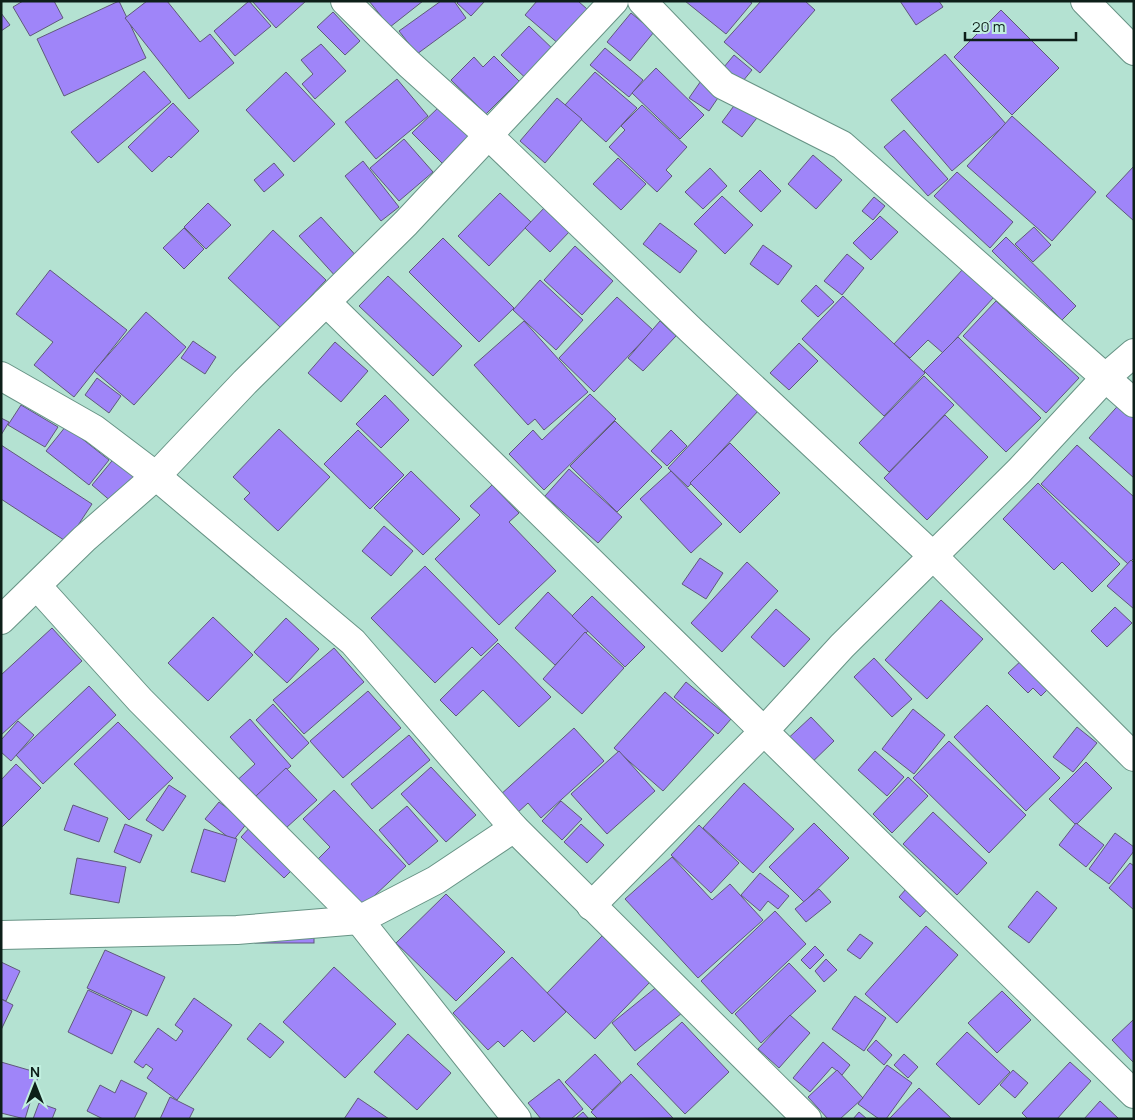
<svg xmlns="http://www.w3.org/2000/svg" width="1135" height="1120" font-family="Manrope,sans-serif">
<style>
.building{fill:#9f85f9;stroke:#5f597a}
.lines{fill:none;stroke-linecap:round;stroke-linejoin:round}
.minor-casing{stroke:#679385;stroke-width:30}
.minor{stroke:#fff;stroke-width:28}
</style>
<rect width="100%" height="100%" fill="#b4e2d2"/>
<g class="building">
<path d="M23,1h31l9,17 -33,18 -17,-29z"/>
<path d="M119,1l27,57 -82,38 -27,-57z"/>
<path d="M147,1h20l33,41 10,-8 24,29 -45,36 -64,-81z"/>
<path d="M249,1l22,25 -36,30 -21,-25z"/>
<path d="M252,1h54l-30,27z"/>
<path d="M369,1h54l-33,26z"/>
<path d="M441,1h13l12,17 -49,36 -18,-23z"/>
<path d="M459,1h26l-14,15 -14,-13z"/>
<path d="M537,1h41l18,16 -29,34 -42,-36z"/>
<path d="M685,1h64l3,2 -26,31z"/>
<path d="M761,1h44l10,9 -55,63 -36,-31z"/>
<path d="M900,1h39l4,6 -27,18z"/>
<path d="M1001,10l58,58 -47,47 -58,-58z"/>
<path d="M333,12l27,29 -15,14 -28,-28z"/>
<path d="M1,13l9,12 -9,6z"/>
<path d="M631,13l23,19 -24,29 -23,-19z"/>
<path d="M529,26l30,29 -27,29 -31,-29z"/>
<path d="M321,44l25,27 -31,28 -13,-15 11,-10 -12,-14z"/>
<path d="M605,48l38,32 -14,17 -39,-32z"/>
<path d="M945,54l61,70 -54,47 -61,-71z"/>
<path d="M734,55l18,15 -14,17 -19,-14z"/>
<path d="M494,56l25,25 -33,33 -35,-34 23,-23 9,10z"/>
<path d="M656,68l48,47 -24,24 -48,-46z"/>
<path d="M144,71l27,31 -73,61 -27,-31z"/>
<path d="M286,72l49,52 -41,38 -48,-52z"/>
<path d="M595,72l42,36 -31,34 -41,-37z"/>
<path d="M703,78l19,14 -13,19 -20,-13z"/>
<path d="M397,79l31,37 -52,43 -31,-37z"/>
<path d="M557,98l25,21 -37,44 -25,-22z"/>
<path d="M739,99l21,15 -18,23 -20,-15z"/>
<path d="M173,103l26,28 -28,27 -2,-2 -17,16 -24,-25z"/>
<path d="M642,105l45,42 -21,23 6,6 -15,16 -48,-45 16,-17 -4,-4z"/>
<path d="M440,106l33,34 -27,27 -34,-34z"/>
<path d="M1012,116l84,76 -44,49 -85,-75z"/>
<path d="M904,130l44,49 -20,17 -44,-49z"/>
<path d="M404,139l29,33 -34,29 -29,-33z"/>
<path d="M813,155l29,25 -26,29 -28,-25z"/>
<path d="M618,158l28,26 -25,26 -28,-26z"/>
<path d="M363,161l36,46 -18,14 -36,-45z"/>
<path d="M274,163l10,12 -20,17 -10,-12z"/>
<path d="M1134,166v55l-28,-25z"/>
<path d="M710,168l17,18 -24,23 -18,-17z"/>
<path d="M760,170l21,21 -20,21 -22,-21z"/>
<path d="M957,172l56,50 -23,26 -56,-52z"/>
<path d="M500,193l31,29 -42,44 -31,-30z"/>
<path d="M722,196l31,29 -28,29 -31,-30z"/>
<path d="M874,197l11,9 -12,14 -11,-9z"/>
<path d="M208,203l23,22 -25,24 -22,-22z"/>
<path d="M546,206l25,24 -21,22 -25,-24z"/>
<path d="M880,216l18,16 -27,28 -18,-17z"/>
<path d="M321,217l38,42 -22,19 -38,-42z"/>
<path d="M660,223l37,28 -17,22 -37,-29z"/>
<path d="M1034,227l17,18 -18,17 -18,-18z"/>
<path d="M184,228l20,21 -20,20 -21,-21z"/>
<path d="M273,230l53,50 -45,48 -53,-50z"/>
<path d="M1006,237l70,69 -14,14 -70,-69z"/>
<path d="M443,238l71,70 -35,34 -70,-70z"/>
<path d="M763,245l29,21 -14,19 -28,-21z"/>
<path d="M575,246l38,35 -31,34 -38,-35z"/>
<path d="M847,254l17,14 -22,27 -18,-14z"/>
<path d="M963,269l31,28 -51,56 -15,-13 -18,18 -16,-14z"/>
<path d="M50,270l77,60 -53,67 -40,-32 19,-23 -37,-28z"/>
<path d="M388,276l74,70 -29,30 -74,-70z"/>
<path d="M540,280l43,40 -27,30 -43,-40z"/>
<path d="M816,285l18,17 -16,15 -17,-16z"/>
<path d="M843,296l82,77 -41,43 -82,-77z"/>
<path d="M617,297l36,33 -59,62 -35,-34z"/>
<path d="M996,301l83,77 -33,35 -83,-77z"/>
<path d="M146,312l40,35 -52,58 -40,-34z"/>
<path d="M524,321l64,71 -44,38 -9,-11 -7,6 -54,-60z"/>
<path d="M660,321l16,15 -33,35 -15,-13z"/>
<path d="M958,337l83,81 -35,34 -82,-81z"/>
<path d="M193,341l23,16 -11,17 -24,-16z"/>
<path d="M335,342l33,29 -27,31 -33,-29z"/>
<path d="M799,343l19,18 -29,29 -19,-17z"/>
<path d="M924,376l30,29 -65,67 -30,-29z"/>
<path d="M97,378l24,18 -12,17 -24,-18z"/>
<path d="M739,392l20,18 -71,77 -20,-19z"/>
<path d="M590,394l26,25 -72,71 -35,-36 24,-24 9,10z"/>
<path d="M385,395l24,25 -28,28 -25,-24z"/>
<path d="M1123,400l11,9v69l-45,-40z"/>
<path d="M21,405l37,22 -13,20 -37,-22z"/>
<path d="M945,415l43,42 -61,63 -43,-42z"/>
<path d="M1,418l8,4 -8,13z"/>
<path d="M615,421l47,46 -45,45 -47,-46z"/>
<path d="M66,426l43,34 -20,25 -43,-34z"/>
<path d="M279,429l51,48 -52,54 -34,-32 6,-6 -17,-16z"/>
<path d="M358,430l46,45 -34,34 -46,-45z"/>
<path d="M671,430l16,16 -20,20 -16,-15z"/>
<path d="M730,443l50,50 -40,40 -50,-50z"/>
<path d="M1,445l91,59 -25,38 -66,-43z"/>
<path d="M1077,445l57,52v61l-6,6 -87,-80z"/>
<path d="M116,456l21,18 -24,29 -21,-18z"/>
<path d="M569,469l53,48 -24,26 -53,-47z"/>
<path d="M411,471l49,48 -37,36 -49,-47z"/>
<path d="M671,471l51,53 -31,29 -51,-54z"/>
<path d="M1038,483l82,81 -28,28 -30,-30 -8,8 -51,-51z"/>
<path d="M492,485l27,28 -10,9 47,49 -57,54 -64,-66 45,-44 -10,-9z"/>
<path d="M384,526l29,25 -22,25 -29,-25z"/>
<path d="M700,558l23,15 -17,26 -24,-15z"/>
<path d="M1131,560l3,3v46l-27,-23z"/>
<path d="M747,562l31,29 -56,61 -31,-29z"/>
<path d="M425,566l73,74 -17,16 -9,-9 -37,36 -64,-65z"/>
<path d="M548,592l40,39 -33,34 -40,-37z"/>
<path d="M592,596l53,51 -20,20 -53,-51z"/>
<path d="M941,600l42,39 -56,60 -42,-39z"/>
<path d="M1115,607l17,16 -25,24 -16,-16z"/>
<path d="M776,609l34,30 -26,28 -33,-30z"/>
<path d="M213,617l40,38 -45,46 -40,-38z"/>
<path d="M286,618l33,31 -32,34 -33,-31z"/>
<path d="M52,628l30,33 -81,74v-60z"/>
<path d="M585,632l39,36 -42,46 -39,-35z"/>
<path d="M498,643l53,54 -32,30 -36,-37 -27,26 -16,-16z"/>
<path d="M334,648l30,34 -60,52 -31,-34z"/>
<path d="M874,658l38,41 -20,18 -38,-40z"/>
<path d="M1024,658l27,28 -10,10 -8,-8 -5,5 -20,-20z"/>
<path d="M686,682l45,37 -13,15 -44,-37z"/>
<path d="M89,686l27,29 -73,69 -27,-29z"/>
<path d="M368,691l33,37 -58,50 -33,-37z"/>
<path d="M665,692l49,43 -51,56 -49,-43z"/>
<path d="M273,704l36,39 -17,16 -36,-39z"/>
<path d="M987,705l73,73 -34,33 -72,-74z"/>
<path d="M913,709l32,26 -31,39 -32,-25z"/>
<path d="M811,717l23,24 -29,28 -23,-25z"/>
<path d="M250,719l41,47 -42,36 -16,-18 22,-20 -25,-27z"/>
<path d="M18,721l16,14 -23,26 -10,-9v-12z"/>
<path d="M118,722l55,56 -44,42 -55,-56z"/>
<path d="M1077,727l20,16 -24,29 -20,-15z"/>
<path d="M574,728l30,33 -63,57 -13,-15 -12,11 -17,-18z"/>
<path d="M409,735l21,25 -58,49 -21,-25z"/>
<path d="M949,741l77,74 -37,38 -76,-75z"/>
<path d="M619,751l36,40 -48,43 -36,-40z"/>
<path d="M875,751l29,26 -17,19 -29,-26z"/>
<path d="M1086,762l26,26 -36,37 -27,-26z"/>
<path d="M16,764l25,24 -40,40v-48z"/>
<path d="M431,767l45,48 -30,27 -45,-48z"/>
<path d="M286,768l31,32 -31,28 -30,-32z"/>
<path d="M908,777l20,19 -36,37 -19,-19z"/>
<path d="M744,783l50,46 -41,44 -50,-45z"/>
<path d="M169,785l17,11 -23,35 -17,-11z"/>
<path d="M334,790l72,76 -50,47 -45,-47 19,-19 -27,-28z"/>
<path d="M561,801l21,18 -20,21 -20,-19z"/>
<path d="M219,802l28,21 -14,18 -28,-22z"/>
<path d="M73,805l35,13 -9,24 -35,-12z"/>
<path d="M407,806l31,35 -29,24 -30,-35z"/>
<path d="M933,812l54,51 -30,32 -54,-51z"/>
<path d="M814,823l35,35 -45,44 -35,-35z"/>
<path d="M1076,823l28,22 -18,22 -27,-22z"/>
<path d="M125,824l27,11 -12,28 -26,-11z"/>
<path d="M581,824l23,21 -17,18 -23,-21z"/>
<path d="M252,825l43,42 -11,11 -43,-41z"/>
<path d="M699,825l40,38 -28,30 -40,-38z"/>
<path d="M204,829l33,10 -12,43 -34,-10z"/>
<path d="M1115,833l19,14v4l-25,33 -20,-15z"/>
<path d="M672,857l40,43 18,-16 33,36 -65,58 -73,-79z"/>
<path d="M77,858l49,9 -7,36 -49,-9z"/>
<path d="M1130,863l4,3v44l-25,-22z"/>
<path d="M760,873l29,23 -11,13 -10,-8 -8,10 -19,-16z"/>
<path d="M913,881l22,20 -15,16 -21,-20z"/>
<path d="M819,889l12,13 -25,20 -11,-13z"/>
<path d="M1037,891l20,17 -28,35 -21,-16z"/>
<path d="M446,894l59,58 -49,49 -60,-58z"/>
<path d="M775,911l31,33 -74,70 -31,-33z"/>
<path d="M926,926l32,29 -61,68 -32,-29z"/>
<rect x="255" y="929" width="59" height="14"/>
<path d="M860,934l13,9 -13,16 -13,-9z"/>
<path d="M602,936l48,46 -55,57 -48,-46z"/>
<path d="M815,946l9,9 -14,14 -9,-9z"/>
<path d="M105,950l60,27 -18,39 -60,-28z"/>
<path d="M512,957l54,55 -32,30 -12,-12 -18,17 -6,-6 -10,9 -35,-37z"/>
<path d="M826,959l11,11 -13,12 -9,-11z"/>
<path d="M1,962l19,9 -14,30 -5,-2z"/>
<path d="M789,963l27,28 -55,52 -26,-29z"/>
<path d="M334,967l62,57 -51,54 -62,-56z"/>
<path d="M659,985l23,28 -47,38 -23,-28z"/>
<path d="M88,990l44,21 -20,43 -44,-22z"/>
<path d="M1002,991l29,29 -34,33 -29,-30z"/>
<path d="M855,996l31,22 -22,33 -32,-22z"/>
<path d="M194,998l38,27 -55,75 -30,-22 6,-9 -7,-5 -3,4 -9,-6 24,-34 18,13 7,-10 -8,-6z"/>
<path d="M1,999l12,6 -12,25z"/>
<path d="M790,1015l20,18 -31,35 -21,-19z"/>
<path d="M1133,1020h1v43l-22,-23z"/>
<path d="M682,1022l47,50 -44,42 -48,-50z"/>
<path d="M260,1023l24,19 -14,16 -23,-19z"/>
<path d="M967,1032l43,40 -31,33 -43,-41z"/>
<path d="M408,1034l43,39 -34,37 -43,-38z"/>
<path d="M876,1040l16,15 -8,10 -17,-15z"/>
<path d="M823,1042l27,23 -8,10 -10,-8 -22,25 -17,-14z"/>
<path d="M595,1054l26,28 -29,28 -27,-28z"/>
<path d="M904,1054l14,13 -10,11 -14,-13z"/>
<path d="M1,1062l38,11 -14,46 -24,-6z"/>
<path d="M1070,1062l21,19 -34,38h-29l-6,-6z"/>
<path d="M887,1065l25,18 -26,36h-7l-21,-15z"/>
<path d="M837,1070l26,28 -23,21h-12l-20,-22z"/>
<path d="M1013,1070l15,13 -13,15 -15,-13z"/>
<path d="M631,1074l42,44 -75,1 -7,-7z"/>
<path d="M559,1079l24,30 -12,10h-30l-13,-16z"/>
<path d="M121,1080l26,13 -13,26h-31l-16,-8 13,-26 15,8z"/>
<path d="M919,1088l33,31h-63z"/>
<path d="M170,1097l24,12 -5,10h-29z"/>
<path d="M358,1098l31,21h-45z"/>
<path d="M1100,1101l19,18h-35z"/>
<path d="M39,1103l17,6 -4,10h-19z"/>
<path d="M583,1112l6,7h-14z"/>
<path d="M859,1112l8,7h-14z"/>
</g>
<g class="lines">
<g class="minor-casing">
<g id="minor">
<path d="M345,1l64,63 79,71 204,196 242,226 200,200"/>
<path d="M642,1l81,84 119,60 292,258"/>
<path d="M1085,1l49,50"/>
<path d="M326,302l808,792"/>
<path d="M1,376l93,53 62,47 197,166 161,186 293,291"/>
<path d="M37,586l103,114 219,220 158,199"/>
<path d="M1,620l83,-81 72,-63 89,-94 161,-159 208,-222"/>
<path d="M591,906l172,-174 79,-86 177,-175 87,-94 28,-24"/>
<path d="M1,935l236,-5 122,-10 77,-40 78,-52"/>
</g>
</g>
<use href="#minor" class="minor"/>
</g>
<rect width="1135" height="1120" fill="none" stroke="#0d1f19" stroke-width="5"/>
<g transform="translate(35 1085)" stroke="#c1efdf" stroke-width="4" paint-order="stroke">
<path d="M0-4L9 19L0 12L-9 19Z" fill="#0d1f19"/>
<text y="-8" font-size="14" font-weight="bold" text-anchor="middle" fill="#0d1f19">N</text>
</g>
<path d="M965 32v8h111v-8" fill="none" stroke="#0d1f19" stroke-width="2.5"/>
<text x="972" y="32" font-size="15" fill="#0d1f19" stroke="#c1efdf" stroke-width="4" paint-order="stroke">20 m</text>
</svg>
